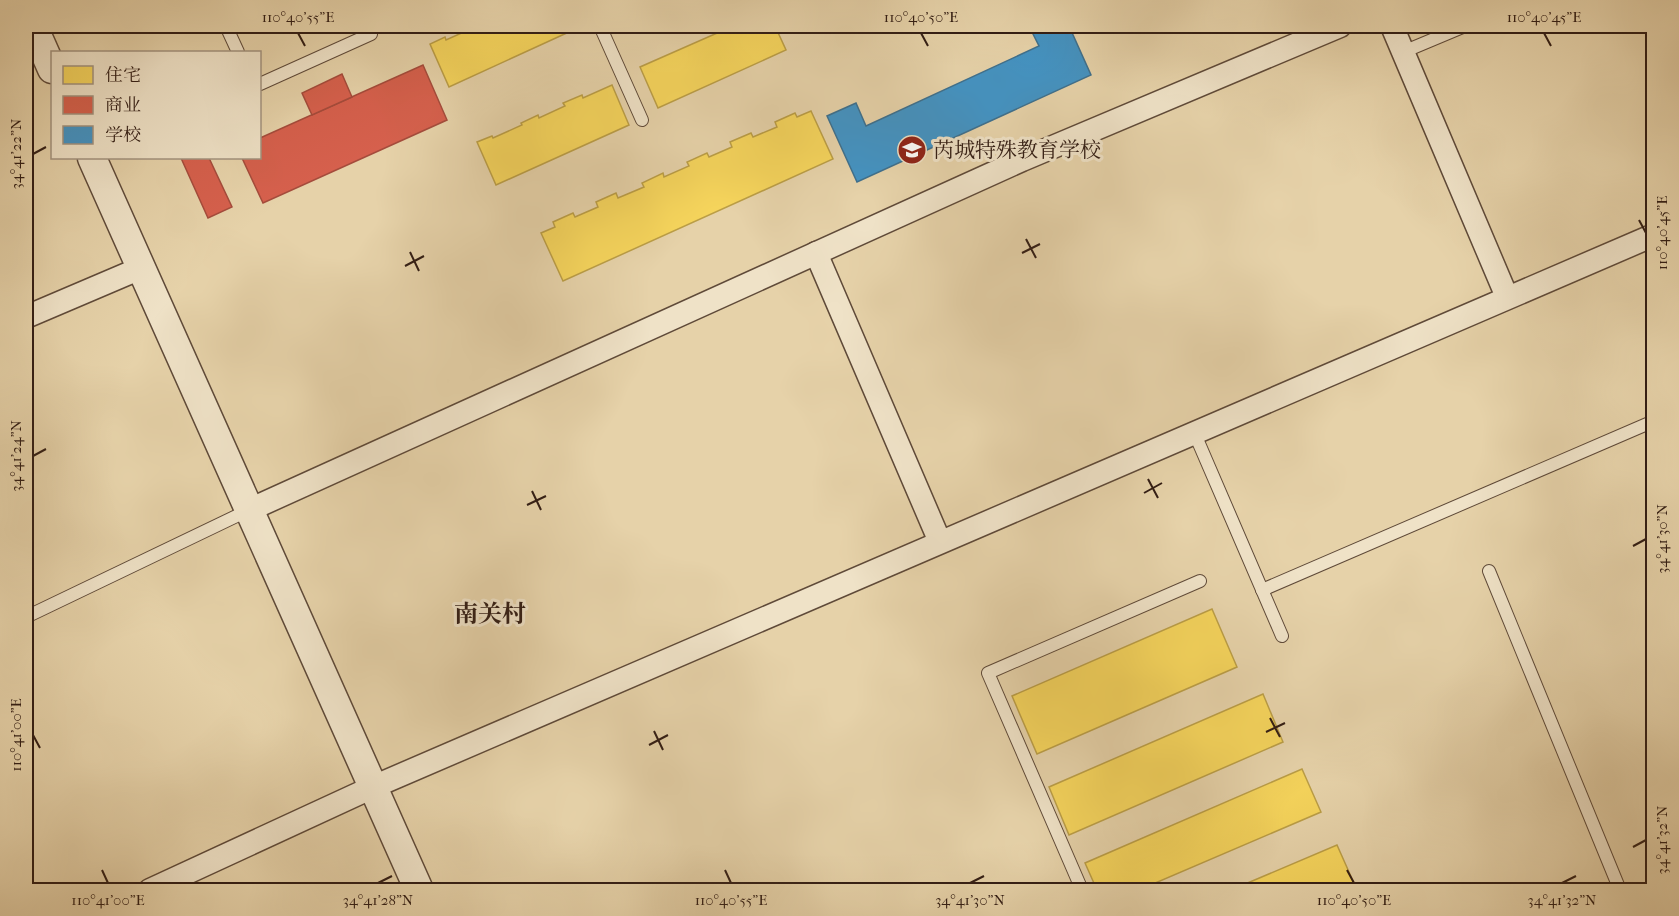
<svg xmlns="http://www.w3.org/2000/svg" width="1679" height="916" font-family="'IM FELL French Canon','Noto Serif SC',serif">
<style>
.homes{fill:#f6d55c;stroke:#bb9e46;stroke-width:1.5}
.shops{fill:#d6604d;stroke:#a54c3c;stroke-width:1.5}
.schools{fill:#4393c3;stroke:#3e708e;stroke-width:1.5}
.lines{fill:none;stroke-linecap:round;stroke-linejoin:round}
.service-casing{stroke:#5f4a39;stroke-width:14}
.minor-casing{stroke:#5f4a39;stroke-width:25}
.tertiary-casing{stroke:#5f4a39;stroke-width:31}
.service{stroke:#efe2c7;stroke-width:12}
.minor{stroke:#efe2c7;stroke-width:22}
.tertiary{stroke:#efe2c7;stroke-width:28}
.ticks{fill:none;stroke:#321d14;stroke-width:2}
.labels{text-anchor:middle;stroke-width:6;stroke-linejoin:round;paint-order:stroke}
.poi-label{font-size:21px;fill:#321d14;stroke:#efe2c7;text-anchor:start}
.quarter-label{font-size:24px;font-weight:bold;fill:#321d14;stroke:#efe2c7}
.neatline{fill:none;stroke:#321d14;stroke-width:2}
.ticks-label{font-size:15px;text-anchor:middle;fill:#321d14}
</style>
<rect width="100%" height="100%" fill="#e6d2a9"/>
<filter id="stains"><feTurbulence type="fractalNoise" baseFrequency=".00333" numOctaves="4"/><feColorMatrix values="0 0 0 0 .2 0 0 0 0 .09 0 0 0 0 .02 0 0 0 .5 -.17"/></filter>
<radialGradient id="worn" r=".72"><stop offset=".6" stop-color="#630" stop-opacity="0"/><stop offset="1" stop-color="#630" stop-opacity=".3"/></radialGradient>
<g class="homes">
<path d="M474,26h108l-133,61 -19,-43 15,-7 1,3 29,-13z"/>
<path d="M733,26h42l11,24 -128,58 -18,-41z"/>
<path d="M612,85l17,40 -133,60 -19,-43 15,-6 1,2 29,-13 -1,-2 17,-8 1,3 26,-12 -2,-3 19,-8 1,3z"/>
<path d="M811,111l22,48 -270,122 -22,-48 14,-6 -2,-5 20,-9 2,4 23,-10 -2,-5 20,-9 2,5 26,-11 -2,-4 21,-10 1,4 25,-11 -2,-4 20,-9 2,4 23,-10 -2,-5 21,-9 2,4 24,-10 -2,-5 20,-9 2,4z"/>
<path d="M1212,609l25,58 -200,87 -25,-58z"/>
<path d="M1263,694l20,48 -214,93 -20,-48z"/>
<path d="M1302,769l19,43 -182,78h-42l-12,-27z"/>
<path d="M1337,845l20,45h-126z"/>
</g>
<g class="shops">
<path d="M423,65l24,55 -184,83 -21,-45h18v-20z"/>
<path d="M342,74l10,23 -40,18 -10,-22z"/>
<path d="M181,158h28l23,49 -24,11z"/>
</g>
<path class="schools" d="M1029,26h40l22,49 -234,107 -30,-66 29,-13 10,23 173,-80z"/>
<g class="lines">
<g class="service-casing">
<g id="service">
<path d="M226,26l12,26"/>
<path d="M600,26l42,94"/>
<path d="M1403,52l62,-26"/>
<path d="M260,84l111,-50 -4,-8"/>
<path d="M1194,432l88,204"/>
<path d="M1489,571l131,319"/>
<path d="M1262,590l392,-169"/>
<path d="M26,617l223,-107"/>
<path d="M1082,890l-94,-217 212,-92"/>
</g>
</g>
<g class="minor-casing">
<g id="minor">
<path d="M1392,26l115,271"/>
<path d="M816,253l124,289"/>
<path d="M26,317l115,-49"/>
<path d="M249,510l773,-350 318,-134"/>
<path d="M150,890l223,-103 1281,-552"/>
</g>
</g>
<g class="tertiary-casing">
<g id="tertiary">
<path d="M33,26l19,43"/>
<path d="M92,158l327,732"/>
</g>
</g>
<use href="#service" class="service"/>
<use href="#minor" class="minor"/>
<use href="#tertiary" class="tertiary"/>
</g>
<path class="ticks" d="M298,33l7,13M921,33l7,13M1544,33l7,13M33,154l13,-7M1639,220l7,13M1026,239l10,19M410,252l9,19M1022,253l18,-9M405,266l19,-10M33,456l13,-7M1148,479l10,19M532,491l9,19M1144,493l18,-10M527,505l19,-9M1633,546l13,-7M1270,718l10,19M654,731l9,19M1266,732l19,-9M33,735l7,13M649,745l19,-10M1633,847l13,-7M102,870l6,13M725,870l6,13M1347,870l7,13M378,883l14,-7M970,883l14,-7M1562,883l14,-7"/>
<defs>
<g id="school-disc" transform="scale(1.5)"><circle r="9.5" fill="#8f2418" stroke="#efe2c7"/><path d="M0-5L7-2L0 1L-7-2ZM-4 1L0 2.5L4 1V4Q0 6-4 4Z" fill="#fff"/></g>
</defs>
<g fill-rule="evenodd">
<use href="#school-disc" x="912" y="150"/>
</g>
<g class="labels">
<g class="poi-label">
<text x="933" y="157">芮城特殊教育学校</text>
</g>
<g class="quarter-label">
<text x="490" y="622">南关村</text>
</g>
</g>
<rect width="1679" height="916" fill="none" stroke="#e6d2a9" stroke-width="66"/>
<rect x="51" y="51" width="210" height="108" fill="#efe2c7" stroke="#a3937f" stroke-width="1.5"/>
<rect x="63" y="66" width="30" height="18" fill="#f6d55c" stroke="#a3937f" stroke-width="1.5"/>
<text x="105" y="81" font-size="18" fill="#321d14">住宅</text>
<rect x="63" y="96" width="30" height="18" fill="#d6604d" stroke="#a3937f" stroke-width="1.5"/>
<text x="105" y="111" font-size="18" fill="#321d14">商业</text>
<rect x="63" y="126" width="30" height="18" fill="#4393c3" stroke="#a3937f" stroke-width="1.5"/>
<text x="105" y="141" font-size="18" fill="#321d14">学校</text>
<rect x="33" y="33" width="1613" height="850" class="neatline"/>
<g class="ticks-label">
<text x="298" y="22">110°40'55"E</text>
<text x="921" y="22">110°40'50"E</text>
<text x="1544" y="22">110°40'45"E</text>
<text transform="translate(16 154) rotate(-90)" y="5">34°41'22"N</text>
<text transform="translate(1662 233) rotate(-90)" y="5">110°40'45"E</text>
<text transform="translate(16 456) rotate(-90)" y="5">34°41'24"N</text>
<text transform="translate(1662 539) rotate(-90)" y="5">34°41'30"N</text>
<text transform="translate(16 735) rotate(-90)" y="5">110°41'00"E</text>
<text transform="translate(1662 840) rotate(-90)" y="5">34°41'32"N</text>
<text x="108" y="905">110°41'00"E</text>
<text x="378" y="905">34°41'28"N</text>
<text x="731" y="905">110°40'55"E</text>
<text x="970" y="905">34°41'30"N</text>
<text x="1354" y="905">110°40'50"E</text>
<text x="1562" y="905">34°41'32"N</text>
</g>
<rect width="100%" height="100%" filter="url(#stains)"/>
<rect width="100%" height="100%" fill="url(#worn)"/>
</svg>
